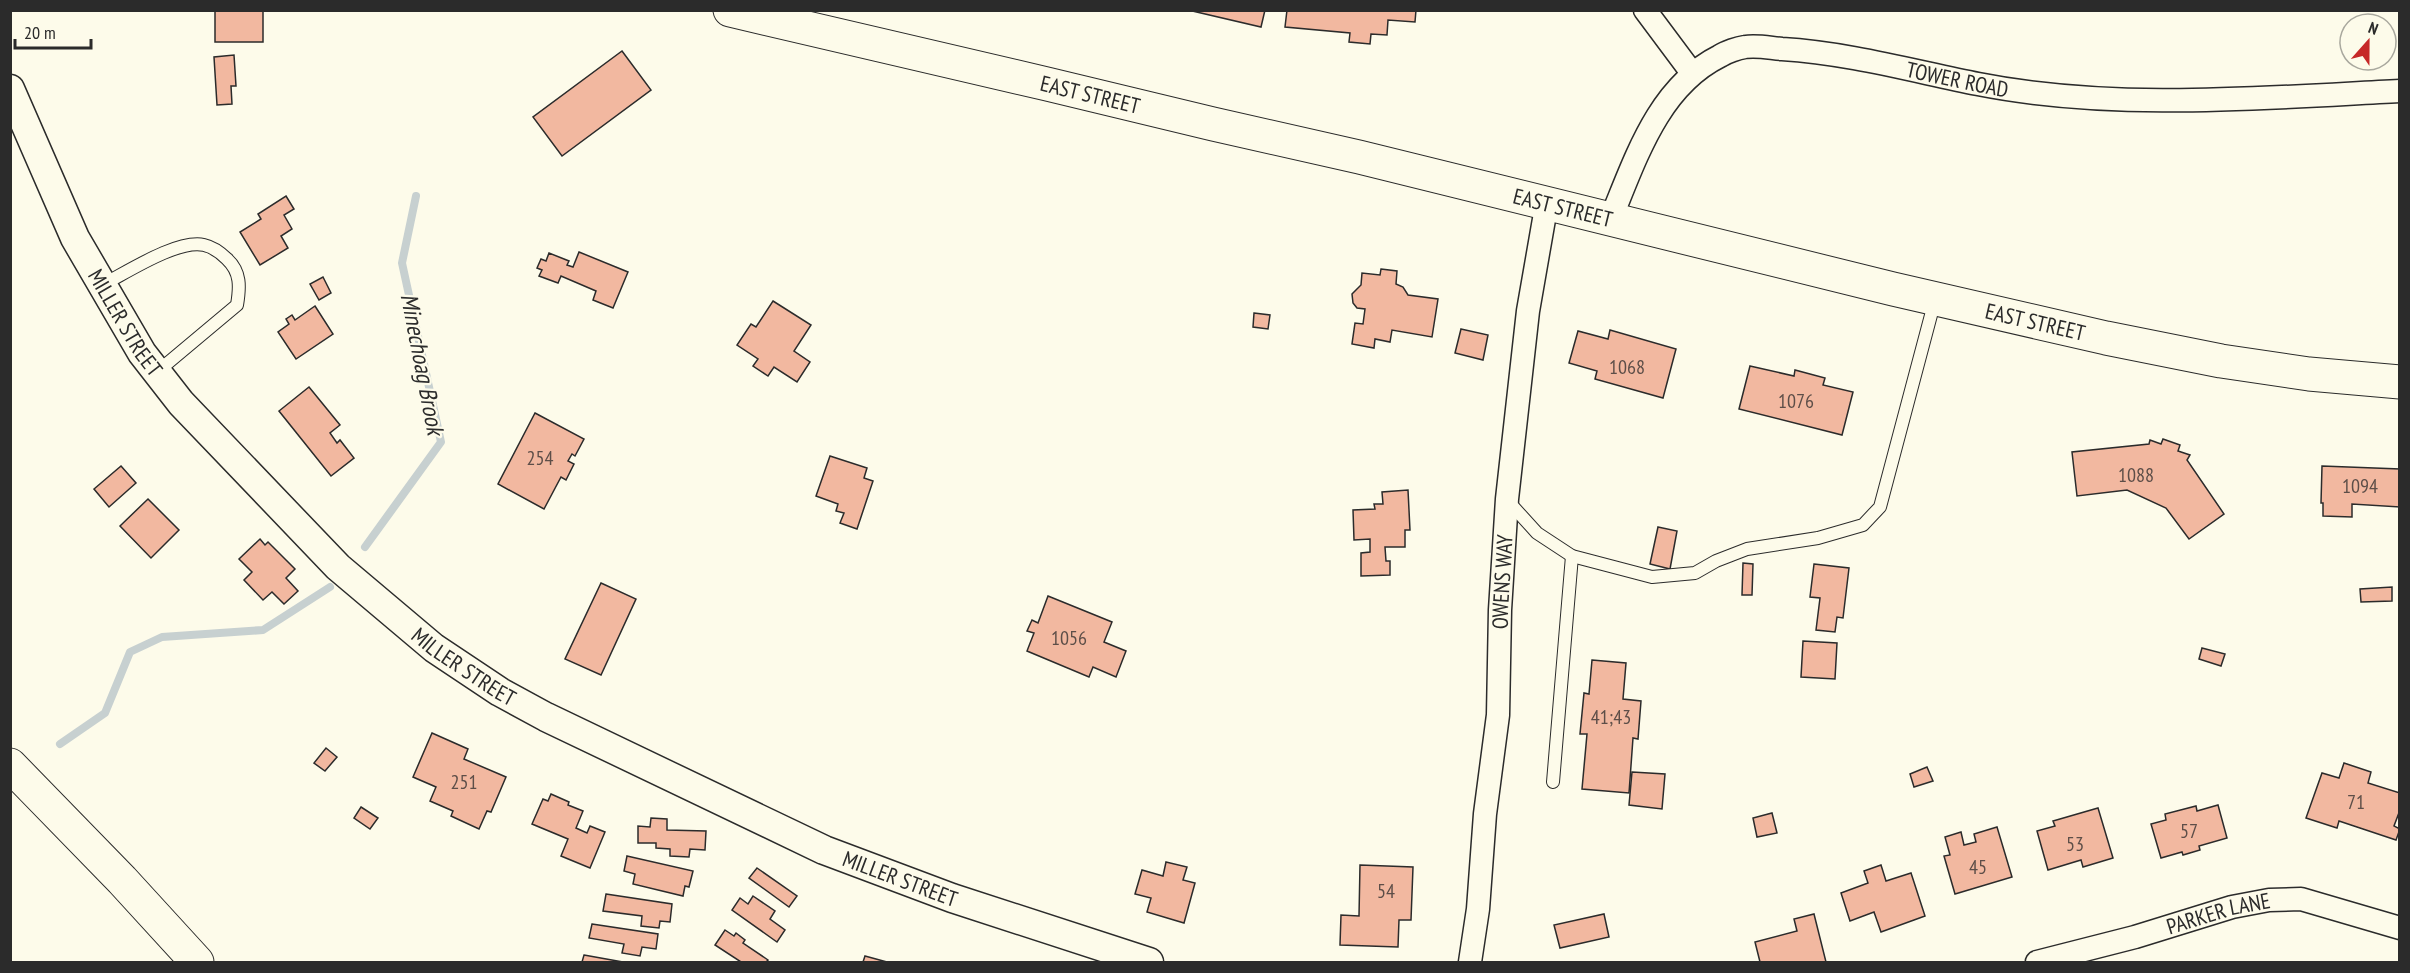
<svg xmlns="http://www.w3.org/2000/svg" width="2410" height="973" font-family="'PT Sans Narrow',sans-serif">
<style>
.lines{fill:none;stroke-linecap:round;stroke-linejoin:round}
.stream{stroke:#c7d0d0;stroke-width:8}
.building{fill:#f2b8a0;stroke:#2b2b2b;stroke-width:1.5}
.service-casing{stroke:#2b2b2b;stroke-width:14}
.minor-casing{stroke:#2b2b2b;stroke-width:25}
.tertiary-casing{stroke:#2b2b2b;stroke-width:31}
.secondary-casing{stroke:#2b2b2b;stroke-width:35}
.motorway-casing{stroke:#2b2b2b;stroke-width:35}
.service{stroke:#fdfbea;stroke-width:12}
.minor{stroke:#fdfbea;stroke-width:22}
.tertiary{stroke:#fdfbea;stroke-width:28}
.secondary{stroke:#fdfbea;stroke-width:33}
.motorway{stroke:#fdfbea;stroke-width:33}
.labels{text-anchor:middle;stroke-width:4.5;stroke-linejoin:round;paint-order:stroke}
.number-label{font-size:20px;fill:#5d4e48}
.street-label{font-size:22px;fill:#2b2b2b;stroke:#fdfbea}
.water-label{font-size:24px;font-style:italic;fill:#2b2b2b;stroke:#fdfbea}
</style>
<rect width="100%" height="100%" fill="#fdfbea"/>
<g class="lines">
<g class="stream">
<path d="M365,547l76,-105 -39,-179 14,-67"/>
<path d="M60,744l45,-31 25,-61 32,-15 101,-7 67,-43"/>
</g>
</g>
<g class="building">
<rect x="215" y="10" width="48" height="32"/>
<path d="M1188,10h77l-4,17z"/>
<path d="M1287,10h129l-1,12 -27,-2 -1,15 -16,-1 -1,10 -21,-2 1,-9 -65,-6z"/>
<path d="M622,51l29,39 -89,66 -29,-39z"/>
<path d="M234,55l2,31h-5l1,18 -15,1 -3,-48z"/>
<path d="M286,196l8,13 -10,6 8,14 -11,7 7,12 -28,17 -20,-33 21,-13 -3,-5z"/>
<path d="M579,252l49,20 -15,36 -20,-8 3,-9 -35,-15 -3,7 -19,-7 3,-6 -5,-2 4,-9 5,2 3,-8 20,8 -2,4 6,2z"/>
<path d="M1381,269l16,2 -1,13 7,3 5,8 30,4 -6,38 -40,-7 -2,12 -15,-3 -1,9 -22,-4 3,-21 8,1 2,-15 -8,-1 -4,-5 -1,-9 9,-9 1,-12 18,2z"/>
<path d="M323,277l8,16 -12,7 -9,-16z"/>
<path d="M773,301l38,24 -17,26 16,11 -13,20 -23,-15 -6,9 -15,-10 5,-7 -21,-14 14,-21 5,3z"/>
<path d="M315,306l18,28 -37,25 -18,-27 11,-8 -3,-5 6,-4 3,5z"/>
<path d="M1254,313l16,2 -2,14 -15,-2z"/>
<path d="M1461,329l27,6 -5,25 -28,-7z"/>
<path d="M1610,330l66,19 -13,49 -68,-19 2,-8 -28,-8 9,-32 30,8z"/>
<path d="M1750,366l44,10 1,-6 30,8 -2,7 30,7 -11,43 -103,-26z"/>
<path d="M309,387l31,38 -10,8 7,10 3,-3 14,18 -23,18 -52,-65z"/>
<path d="M535,413l49,26 -9,17 -3,-2 -4,7 6,3 -8,16 -5,-3 -17,32 -46,-25z"/>
<path d="M2163,439l17,6 -2,6 12,4 -3,5 37,54 -35,25 -23,-31 -39,-18 -50,6 -5,-44 77,-8 1,-4 11,4z"/>
<path d="M830,456l37,12 -3,10 9,3 -16,48 -17,-6 4,-10 -8,-2 2,-7 -22,-8z"/>
<path d="M121,466l15,17 -27,24 -15,-18z"/>
<path d="M2322,466l78,3v38l-48,-3v13l-29,-1v-13h-2z"/>
<path d="M1408,490l2,40h-5v17h-20l1,14h4v14l-29,1v-23l9,-1v-13l-16,1 -1,-30 22,-1 -1,-5h9l-1,-12z"/>
<path d="M148,499l31,31 -28,28 -31,-32z"/>
<path d="M1658,527l19,4 -7,38 -20,-5z"/>
<path d="M260,539l5,6 3,-3 27,27 -9,9 12,13 -14,13 -12,-12 -9,8 -19,-20 8,-8 -13,-13z"/>
<path d="M1743,563l10,1 -1,31h-10z"/>
<path d="M1814,564l35,4 -6,50 -6,-1 -2,15 -19,-2 4,-32 -10,-1z"/>
<path d="M601,583l35,16 -35,76 -36,-16z"/>
<path d="M2392,587v14l-31,1 -1,-13z"/>
<path d="M1048,596l64,26 -8,20 22,9 -10,26 -23,-10 -4,10 -62,-26 7,-18 -7,-2 5,-11 6,3z"/>
<path d="M1803,641l34,2 -2,36 -34,-2z"/>
<path d="M2202,648l23,6 -4,12 -22,-7z"/>
<path d="M1592,660l34,3 -3,36 18,2 -3,38 -5,-1 -4,55 -47,-4 5,-55h-7l4,-41 5,1z"/>
<path d="M432,733l36,16 -4,10 42,18 -15,35 -4,-1 -8,18 -28,-13 2,-5 -23,-10 6,-14 -23,-10z"/>
<path d="M326,748l11,9 -12,14 -11,-8z"/>
<path d="M2344,763l27,9 -3,11 32,10v17l-6,16 6,3 -4,11 -57,-19 -2,7 -31,-10 16,-45 17,5z"/>
<path d="M1927,767l6,14 -19,6 -4,-13z"/>
<path d="M1632,772l33,2 -3,35 -33,-4z"/>
<path d="M551,794l18,8 -1,3 15,6 -7,17 11,5 3,-7 15,6 -15,36 -29,-12 7,-17 -36,-15 11,-25 5,2z"/>
<path d="M2218,805l9,33 -28,8 1,4 -17,5 -1,-3 -21,6 -10,-34 15,-4 -1,-6 31,-8 1,5z"/>
<path d="M361,807l17,11 -8,11 -16,-11z"/>
<path d="M2098,808l15,50 -30,9 -2,-7 -33,10 -11,-39 18,-5 -2,-5z"/>
<path d="M1772,813l5,20 -20,4 -4,-19z"/>
<path d="M651,818l16,1v11l39,1 -1,19 -15,-1 -1,8 -19,-1v-7l-14,-1v-5h-18v-17l12,1z"/>
<path d="M1997,827l15,50 -57,17 -11,-38 6,-1 -5,-18 16,-5 3,13 12,-3 -2,-8z"/>
<path d="M627,856l66,15 -4,16 -4,-1 -2,10 -50,-12 2,-10 -11,-3z"/>
<path d="M1166,862l21,5 -4,13 12,3 -11,40 -37,-11 4,-14 -16,-4 7,-24 21,6z"/>
<path d="M1360,865l53,2 -2,53h-12l-1,27 -58,-2 1,-30 18,1z"/>
<path d="M1881,865l5,16 25,-8 14,43 -44,16 -7,-20 -24,9 -9,-28 27,-10 -4,-12z"/>
<path d="M757,868l40,28 -8,11 -40,-29z"/>
<path d="M606,894l66,10 -2,18 -10,-1 -1,7 -18,-2 1,-10 -39,-5z"/>
<path d="M753,896l22,15 -5,8 15,11 -8,12 -45,-32 8,-12 8,6z"/>
<path d="M1604,914l5,23 -49,11 -6,-23z"/>
<path d="M1814,914l12,48h-66l-5,-20 42,-11 -3,-12z"/>
<path d="M592,924l66,10 -2,15 -14,-2 -2,9 -18,-3 2,-9 -35,-6z"/>
<path d="M725,930l9,6 2,-3 9,7 -2,3 25,17 -2,2h-25l-26,-17z"/>
<path d="M584,955l39,7h-41z"/>
<path d="M865,956l22,6h-24z"/>
</g>
<g class="lines">
<g class="service-casing">
<g id="service">
<path d="M102,285c24,-12 75,-46 102,-40 9,2 16,7 23,14 14,13 13,28 10,46l-80,67"/>
<path d="M1507,500l30,33 35,23 80,21 43,-4 21,-12 31,-12 71,-11 45,-13 17,-18 55,-207"/>
<path d="M1553,782l19,-226"/>
</g>
</g>
<g class="minor-casing">
<g id="minor">
<path d="M1645,10l47,63"/>
<path id="s1" d="M1611,218c25,-60 47,-131 109,-162 6,-4 18,-8 25,-9 12,-2 25,1 37,2 66,4 131,22 196,35 136,27 284,14 422,7"/>
<path id="s2" d="M1470,962l8,-53 7,-95 13,-99 2,-105 7,-111 21,-188 19,-109"/>
<path id="s3" d="M2037,962l98,-25 97,-30 37,-7 32,-1 99,29"/>
</g>
</g>
<g class="tertiary-casing">
<g id="tertiary">
<path id="s4" d="M10,89l65,149 67,115 39,50 157,164 96,81 66,44 46,25 278,133 128,48 197,64"/>
</g>
</g>
<g class="secondary-casing">
<g id="secondary">
<path id="s5" d="M730,10l317,74 166,40 146,33 534,132 213,49 115,23 88,13 91,8"/>
</g>
</g>
<g class="motorway-casing">
<path id="motorway" d="M10,765l112,115 75,82"/>
</g>
<use href="#service" class="service"/>
<use href="#minor" class="minor"/>
<use href="#tertiary" class="tertiary"/>
<use href="#secondary" class="secondary"/>
<use href="#motorway" class="motorway"/>
</g>
<g class="labels">
<g class="number-label">
<text x="1627" y="374">1068</text>
<text x="1796" y="408">1076</text>
<text x="540" y="465">254</text>
<text x="2136" y="482">1088</text>
<text x="2360" y="493">1094</text>
<text x="1069" y="645">1056</text>
<text x="1611" y="724">41;43</text>
<text x="464" y="789">251</text>
<text x="2356" y="809">71</text>
<text x="2189" y="838">57</text>
<text x="2075" y="851">53</text>
<text x="1978" y="874">45</text>
<text x="1386" y="898">54</text>
</g>
<g class="street-label">
<text dy="8" stroke="none"><textPath href="#s1" startOffset="442">TOWER ROAD</textPath></text>
<text dy="8" stroke="none"><textPath href="#s5" startOffset="370">EAST STREET</textPath></text>
<text dy="8" stroke="none"><textPath href="#s5" startOffset="856">EAST STREET</textPath></text>
<text dy="8" stroke="none"><textPath href="#s4" startOffset="261">MILLER STREET</textPath></text>
<text dy="8" stroke="none"><textPath href="#s5" startOffset="1342">EAST STREET</textPath></text>
<text dy="8" stroke="none"><textPath href="#s2" startOffset="382">OWENS WAY</textPath></text>
<text dy="8" stroke="none"><textPath href="#s4" startOffset="747">MILLER STREET</textPath></text>
<text dy="8" stroke="none"><textPath href="#s4" startOffset="1233">MILLER STREET</textPath></text>
<text dy="8" stroke="none"><textPath href="#s3" startOffset="188">PARKER LANE</textPath></text>
</g>
<g class="water-label">
<text transform="translate(422 364) rotate(79)" y="8">Minechoag Brook</text>
</g>
</g>
<rect width="2410" height="973" fill="none" stroke="#2b2b2b" stroke-width="24"/>
<g transform="translate(2368 42) rotate(21)"><circle r="28" fill="#fdfbea" stroke="#a9a89e" stroke-width="1.5"/>
<path d="M0-4.5L10 22L0 15L-10 22Z" fill="#c62828"/>
<text y="-9" font-size="16" font-weight="bold" text-anchor="middle" fill="#2b2b2b">N</text>
</g>
<path d="M15 39v9h76v-9" fill="none" stroke="#2b2b2b" stroke-width="3"/>
<text x="24" y="39" font-size="18" fill="#2b2b2b" stroke="#fdfbea" stroke-width="4.5" paint-order="stroke">20 m</text>
</svg>
